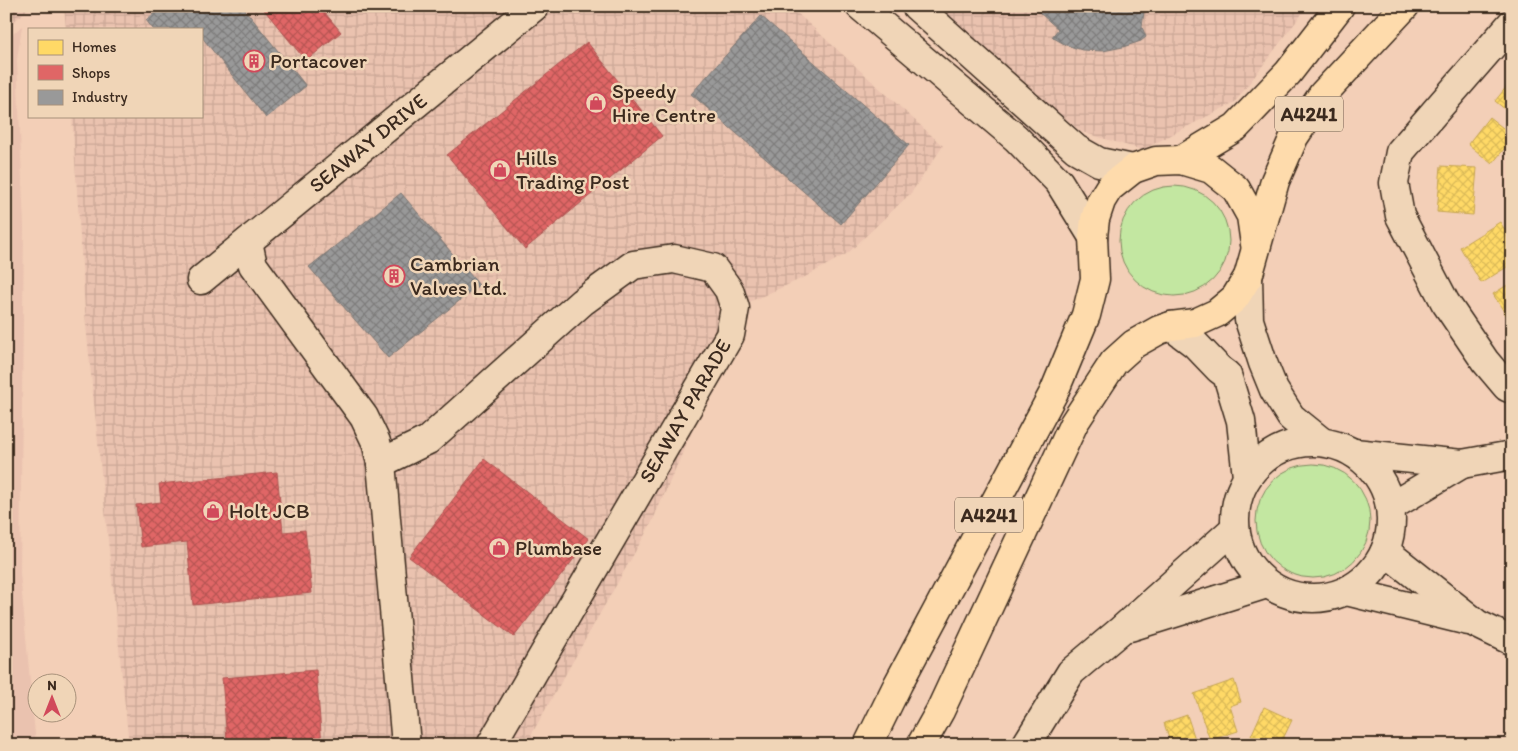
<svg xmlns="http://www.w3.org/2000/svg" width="1518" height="751" font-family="Itim,sans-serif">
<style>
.built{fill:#eac2af}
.industrial{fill:url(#industrial-grid)}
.green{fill:#c3e7a1;stroke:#7f8860}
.homes{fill:url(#homes-cross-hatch);stroke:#c4a450}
.shops{fill:url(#shops-cross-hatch);stroke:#ae5450}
.industry{fill:url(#industry-cross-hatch);stroke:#7d7874}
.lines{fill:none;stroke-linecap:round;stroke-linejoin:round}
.street-casing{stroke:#3b2a1e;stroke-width:31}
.secondary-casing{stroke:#3b2a1e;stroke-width:31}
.primary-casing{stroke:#3b2a1e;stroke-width:31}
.street{stroke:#f0d5b7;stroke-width:28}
.secondary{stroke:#f0d5b7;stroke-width:28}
.primary{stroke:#fedbac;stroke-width:28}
.labels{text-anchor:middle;stroke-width:5;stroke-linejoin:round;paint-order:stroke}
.shield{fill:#f0d5b7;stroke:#715d4c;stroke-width:1}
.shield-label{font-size:20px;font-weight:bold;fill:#3b2a1e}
.poi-label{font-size:21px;fill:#3b2a1e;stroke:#f0d5b7;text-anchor:start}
.street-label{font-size:21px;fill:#3b2a1e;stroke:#f0d5b7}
</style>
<defs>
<pattern id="industrial-grid" width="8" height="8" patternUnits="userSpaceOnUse" patternTransform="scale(1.25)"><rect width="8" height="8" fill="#eac2af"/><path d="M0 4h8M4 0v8" fill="none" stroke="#caa796"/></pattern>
<pattern id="homes-cross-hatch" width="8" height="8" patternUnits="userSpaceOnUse" patternTransform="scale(1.25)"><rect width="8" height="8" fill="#ffd966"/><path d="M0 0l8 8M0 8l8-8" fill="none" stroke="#dbba58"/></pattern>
<pattern id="shops-cross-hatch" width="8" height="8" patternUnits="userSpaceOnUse" patternTransform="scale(1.25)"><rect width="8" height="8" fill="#e06666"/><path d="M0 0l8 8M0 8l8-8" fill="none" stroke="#b75453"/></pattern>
<pattern id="industry-cross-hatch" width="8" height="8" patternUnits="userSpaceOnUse" patternTransform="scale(1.25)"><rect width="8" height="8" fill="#999"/><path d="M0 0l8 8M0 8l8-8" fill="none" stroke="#7e7d7c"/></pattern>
</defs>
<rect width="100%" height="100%" fill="#f3cfb7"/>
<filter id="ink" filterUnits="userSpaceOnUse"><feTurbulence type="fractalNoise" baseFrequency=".02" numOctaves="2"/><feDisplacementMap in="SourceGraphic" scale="10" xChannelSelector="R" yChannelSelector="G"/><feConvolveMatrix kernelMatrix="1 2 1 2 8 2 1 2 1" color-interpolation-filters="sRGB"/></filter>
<g filter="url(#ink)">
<path class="built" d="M22,26l-5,34 7,167 -4,346 16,172h-30v-705z"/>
<g class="industrial">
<path d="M6,6h25l-25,23z"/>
<path d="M64,6h718l14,6 147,134 -32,47 -63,60 -43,24 -56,25 -97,220 -121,213 21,10h-423l-43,-420 -14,-209h129v-87h-135z"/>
<path d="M924,6h384l-73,96 -93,48 -60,-18z"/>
</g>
<g class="green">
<circle cx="1174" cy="241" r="55"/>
<circle cx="1313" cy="521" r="57"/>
</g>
<g class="homes">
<path d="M1512,80v35l-17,-14z"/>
<path d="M1489,117l23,18v4l-20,25 -24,-20z"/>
<path d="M1441,166l36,2 -4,47 -36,-3z"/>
<path d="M1500,222l12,19v23l-31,19 -21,-36z"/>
<path d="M1512,282v40l-1,1 -18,-29z"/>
<path d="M1234,680l7,22 -11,4 8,25 -28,9 -16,-46z"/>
<path d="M1264,707l28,13 -12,25h-8l-21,-9z"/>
<path d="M1187,715l9,27 -7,3h-18l-7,-22z"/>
</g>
<g class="shops">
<path d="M261,6h58l22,26 -35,29z"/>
<path d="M587,42l75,94 -137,113 -78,-94z"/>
<path d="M484,459l105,80 -75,98 -105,-80z"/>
<path d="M277,472l6,60 22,-2 7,63 -119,12 -6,-63 -46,5 -5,-42 25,-3 -2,-18z"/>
<path d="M316,670l6,75h-115v-3l20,-2 -5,-62z"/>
</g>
<g class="industry">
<path d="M163,6h79l64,80 -40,32 -65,-82v-7h-48l-7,-9z"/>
<path d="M1032,6h117l-5,6 -2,15 4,10 -5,4 -18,6 -20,4 -21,-1 -16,-5 -14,-8 6,-8z"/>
<path d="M761,16l148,129 -68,79 -150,-130z"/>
<path d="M401,193l78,92 -91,73 -79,-91z"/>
</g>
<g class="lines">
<g class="street-casing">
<g id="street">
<path d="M1512,23l-112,129 -6,31 6,33 45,86 40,59 22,26 5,2"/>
<path d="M248,242l5,23 111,152 12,25 5,21 25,282"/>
<path d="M201,280l334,-274"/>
<path d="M1354,453l108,11 50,-9"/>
<path d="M381,463l47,-23 154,-138 51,-37 41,-6 39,9 16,22 6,18 -5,27 -239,410"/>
<path d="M1390,507l72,-43"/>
</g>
</g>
<g class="secondary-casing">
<g id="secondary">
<path d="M860,6l156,132 43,44 34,55"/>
<path d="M916,6l160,143 23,13 34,7"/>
<path d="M1248,277l1,43 14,43 11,27 17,27 31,25"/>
<path d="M1171,326l24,18 24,25 8,6 14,46 6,56"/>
<circle cx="1313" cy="520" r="78"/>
<path d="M1385,551l92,73 35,17"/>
<path d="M1346,591l122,30"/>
<path d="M1130,627l137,-43"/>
<path d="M1026,745l45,-73 50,-42 114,-102"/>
</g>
</g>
<g class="primary-casing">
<g id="primary">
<path d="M1181,160l55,-33 52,-54 52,-67"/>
<path d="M868,745l30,-61 156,-292 32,-77 9,-36 -2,-42 2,-18 6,-18 8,-13 24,-19 23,-8 25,-1 30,9 25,20 15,27 4,28"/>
<path d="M921,745l19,-34 134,-288 40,-61 20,-18 25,-14 12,-4 24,-3 22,-10 18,-15 13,-21 27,-96 19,-44 29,-43 82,-88"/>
</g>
</g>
<use href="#street" class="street"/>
<use href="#secondary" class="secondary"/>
<use href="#primary" class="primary"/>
</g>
</g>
<defs>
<g id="building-ring" transform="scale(1.125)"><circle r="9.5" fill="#f0d5b7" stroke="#d1495b" stroke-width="1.5"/><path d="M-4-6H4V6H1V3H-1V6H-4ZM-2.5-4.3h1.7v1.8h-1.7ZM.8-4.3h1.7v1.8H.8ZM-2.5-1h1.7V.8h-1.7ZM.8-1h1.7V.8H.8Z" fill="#d1495b"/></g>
<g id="shop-ring" transform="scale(1.125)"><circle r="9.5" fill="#f0d5b7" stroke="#d1495b" stroke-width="1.5"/><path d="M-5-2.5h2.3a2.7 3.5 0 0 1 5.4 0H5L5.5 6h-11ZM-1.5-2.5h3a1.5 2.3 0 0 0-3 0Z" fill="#d1495b"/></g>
</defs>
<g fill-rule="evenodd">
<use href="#building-ring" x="254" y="61"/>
<use href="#shop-ring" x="596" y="103"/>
<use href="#shop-ring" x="500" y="170"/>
<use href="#building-ring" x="394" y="276"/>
<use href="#shop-ring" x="213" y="511"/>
<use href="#shop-ring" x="499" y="548"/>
</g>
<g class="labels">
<g class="shield">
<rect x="1275" y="96.5" width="68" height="35" rx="4"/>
<rect x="955" y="497.5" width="68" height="35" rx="4"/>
</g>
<g class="shield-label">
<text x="1309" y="121">A4241</text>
<text x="989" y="522">A4241</text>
</g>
<g class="poi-label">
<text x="270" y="68">Portacover</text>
<text x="612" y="98">Speedy<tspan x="612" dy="24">Hire Centre</tspan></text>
<text x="516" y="165">Hills<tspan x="516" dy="24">Trading Post</tspan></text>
<text x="410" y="271">Cambrian<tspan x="410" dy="24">Valves Ltd.</tspan></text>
<text x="229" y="518">Holt JCB</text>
<text x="515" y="555">Plumbase</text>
</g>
<g class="street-label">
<text transform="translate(368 143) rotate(-39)" y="7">SEAWAY DRIVE</text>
<text transform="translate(685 411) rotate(-60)" y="7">SEAWAY PARADE</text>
</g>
</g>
<rect width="1518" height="751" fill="none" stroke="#f0d5b7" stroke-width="25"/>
<rect x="12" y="12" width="1493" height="726" fill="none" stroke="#3b2a1e" stroke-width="2" filter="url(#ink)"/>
<rect x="28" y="28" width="175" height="90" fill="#f0d5b7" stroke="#a8917a"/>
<rect x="38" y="40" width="25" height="15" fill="#ffd966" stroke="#a8917a"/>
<text x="72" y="52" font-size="15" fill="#3b2a1e">Homes</text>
<rect x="38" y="65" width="25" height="15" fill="#e06666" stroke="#a8917a"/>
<text x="72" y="78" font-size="15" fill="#3b2a1e">Shops</text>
<rect x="38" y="90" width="25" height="15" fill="#999999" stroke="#a8917a"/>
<text x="72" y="102" font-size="15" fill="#3b2a1e">Industry</text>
<g transform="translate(52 698)"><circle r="24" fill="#f0d5b7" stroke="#a8917a"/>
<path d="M0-4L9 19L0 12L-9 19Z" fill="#d1495b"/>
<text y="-8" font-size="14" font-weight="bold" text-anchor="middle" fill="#3b2a1e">N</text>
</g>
</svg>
